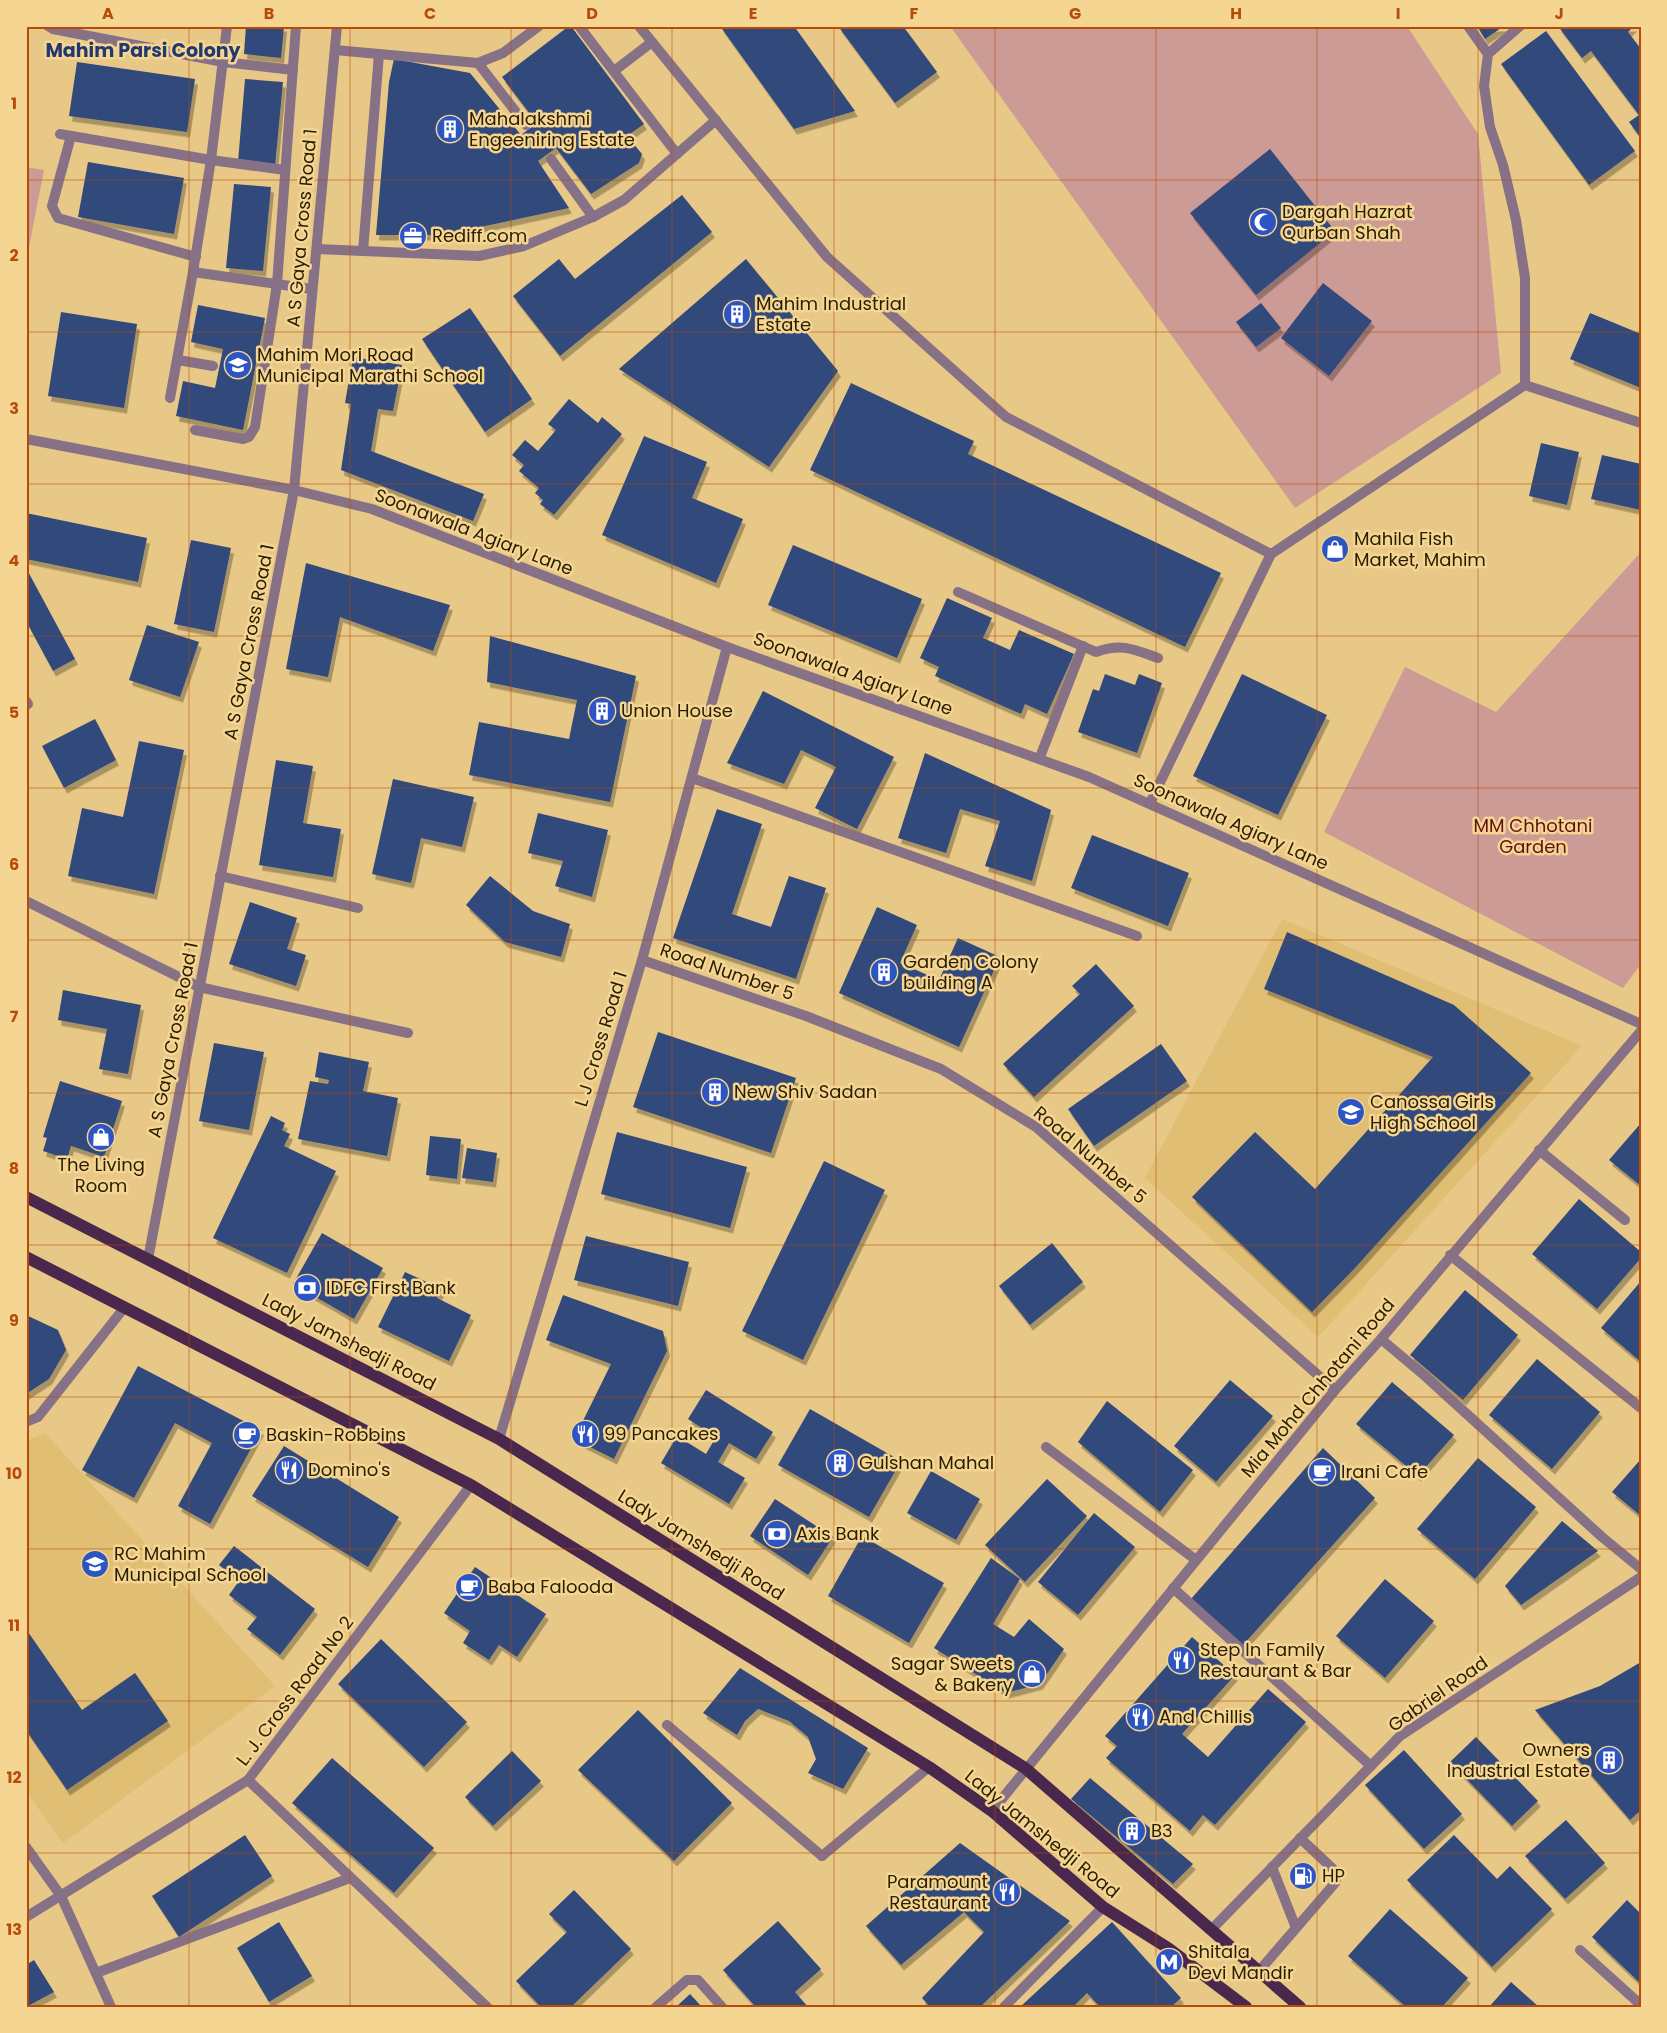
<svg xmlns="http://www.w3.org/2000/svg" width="1667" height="2033" font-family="Poppins,sans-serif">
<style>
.built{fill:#e0be73}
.green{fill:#cd9b96}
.building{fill:#32487c;filter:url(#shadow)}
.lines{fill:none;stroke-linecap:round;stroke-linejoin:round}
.service{stroke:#867186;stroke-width:10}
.minor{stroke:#867186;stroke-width:10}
.tertiary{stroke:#867186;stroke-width:10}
.primary{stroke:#4a274c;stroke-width:12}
.grid{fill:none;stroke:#b84a0a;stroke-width:1;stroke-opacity:0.55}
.labels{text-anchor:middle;stroke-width:5;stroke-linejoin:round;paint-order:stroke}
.poi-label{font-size:18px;fill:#291d02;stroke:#f5d592;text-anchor:start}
.street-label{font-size:18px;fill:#291d02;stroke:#f5d592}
.park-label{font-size:18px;fill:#610f12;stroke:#f5d592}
.neighbourhood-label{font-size:19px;font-weight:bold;fill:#223870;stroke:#f5d592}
.neatline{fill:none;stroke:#b84a0a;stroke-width:2}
.grid-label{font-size:16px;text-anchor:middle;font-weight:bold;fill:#b84a0a}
</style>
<defs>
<filter id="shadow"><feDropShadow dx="3" dy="5.5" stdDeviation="0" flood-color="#0004"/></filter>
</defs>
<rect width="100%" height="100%" fill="#e7c886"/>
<g class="built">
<path d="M1282,919l300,127 -264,291 -173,-159z"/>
<path d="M45,1433l230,253 -212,157 -37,-52v-350z"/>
</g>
<g class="green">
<path d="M950,26h457l71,108 23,239 -206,135z"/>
<path d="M26,167l18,3 -18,93z"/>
<path d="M1641,552v412l-18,24 -299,-156 81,-165 91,45z"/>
</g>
<g class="building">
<path d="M246,26h38l-3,32 -37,-4z"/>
<path d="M569,26h2l73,98 -17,12 15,18 -3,9 -48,31 -35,-46 -18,13 31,47 -126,27h-67l13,-153 5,-23 76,14 51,62 16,-12 -35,-46z"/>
<path d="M720,26h74l61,85 -61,18z"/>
<path d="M838,26h65l34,46 -42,31z"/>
<path d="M1477,26h27l-19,13z"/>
<path d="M1558,26h76l-6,6 13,17v89l-12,-16 10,-7 -48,-64 -9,7z"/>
<path d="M1546,31l89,120 -46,34 -88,-121z"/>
<path d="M77,62l118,17 -8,53 -118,-16z"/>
<path d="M245,79l38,3 -8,84 -37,-4z"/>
<path d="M1270,149l65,82 -79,64 -66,-82z"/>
<path d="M88,162l96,16 -10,56 -96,-17z"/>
<path d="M234,184l37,3 -8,84 -37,-3z"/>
<path d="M682,195l30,37 -152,124 -47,-60 46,-37 16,20z"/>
<path d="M746,259l92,112 -69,96 -150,-98z"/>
<path d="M1323,283l49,38 -43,55 -48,-38z"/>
<path d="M1261,303l20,25 -25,19 -20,-25z"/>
<path d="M198,305l67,13 -22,112 -67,-14 7,-35 32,7 8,-39 -32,-7z"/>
<path d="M470,308l62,91 -47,33 -63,-93z"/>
<path d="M61,312l76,12 -13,84 -76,-12z"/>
<path d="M1590,313l51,21v54l-71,-29z"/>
<path d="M353,357l49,8 -9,46 -15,-2 -7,42 113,43 -11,27 -132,-51 10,-66 -6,-1z"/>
<path d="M851,383l123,58 -6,13 253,119 -36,74 -375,-177z"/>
<path d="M569,399l29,24 4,-6 20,17 -68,81 -14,-11 3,-4 -8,-7 4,-5 -20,-17 5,-6 -12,-10 13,-15 13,11 18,-21 -8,-6z"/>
<path d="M644,436l63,26 -15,36 51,21 -27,64 -114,-48z"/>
<path d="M1541,443l38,9 -12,53 -38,-9z"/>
<path d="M1602,455l39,9v46l-50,-11z"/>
<path d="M26,513l121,25 -9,44 -112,-23z"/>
<path d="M191,540l40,8 -17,84 -40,-8z"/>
<path d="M793,545l129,54 -25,59 -129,-53z"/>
<path d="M306,563l144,42 -17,46 -93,-34 -12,60 -42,-8z"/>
<path d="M26,568l49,91 -22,12 -27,-50z"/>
<path d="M947,598l45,20 -9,20 27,12 9,-20 55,24 -27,60 -22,-10 -4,10 -86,-38 4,-9 -19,-9z"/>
<path d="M147,625l52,17 -19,55 -51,-17z"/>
<path d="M490,636l146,40 -26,126 -141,-27 10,-53 90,17 8,-39 -90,-18z"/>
<path d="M1105,674l30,11 4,-11 23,9 -25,70 -59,-21 15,-43 6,2z"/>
<path d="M1242,674l85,41 -49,100 -85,-39z"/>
<path d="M763,691l131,66 -37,72 -42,-21 21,-41 -35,-17 -17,34 -57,-21z"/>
<path d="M95,719l21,41 -52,28 -22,-42z"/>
<path d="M139,741l45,9 -30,144 -86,-18 14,-68 41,9z"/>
<path d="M925,753l126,57 -19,71 -47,-15 15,-45 -40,-12 -14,44 -48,-15z"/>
<path d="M276,760l37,6 -10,57 38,6 -8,48 -74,-12z"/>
<path d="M393,779l81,18 -12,50 -41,-9 -10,45 -39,-9z"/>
<path d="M717,809l45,15 -30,90 39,13 18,-51 37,12 -30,91 -123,-41z"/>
<path d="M538,813l70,17 -16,67 -37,-11 8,-25 -35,-8z"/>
<path d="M1092,835l97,38 -21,53 -97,-38z"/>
<path d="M490,876l43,35 37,13 -9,33 -56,-15 -39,-37z"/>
<path d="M250,902l47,16 -10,31 19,6 -10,31 -67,-22z"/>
<path d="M877,907l40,18 -17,38 39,17 19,-42 42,19 -41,90 -120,-54z"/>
<path d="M1287,932l167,73 77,68 -176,195 -43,44 -120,-115 63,-65 60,57 118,-132 -169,-68z"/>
<path d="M1096,964l38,42 -100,91 -31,-33 77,-70 -8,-8z"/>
<path d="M63,990l78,15 -13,69 -29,-5 8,-40 -49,-9z"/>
<path d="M658,1032l138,46 -25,75 -138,-46z"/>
<path d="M214,1043l50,9 -15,78 -50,-9z"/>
<path d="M1161,1044l26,37 -93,65 -26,-37z"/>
<path d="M319,1052l50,10 -6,29 35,7 -11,58 -89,-17 12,-58 18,3 1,-4 -14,-3z"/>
<path d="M60,1081l62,20 -18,56 -33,-11 -4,13 -24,-8 4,-13 -4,-1z"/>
<path d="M271,1116l14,7 -3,7 8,4 -6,12 52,25 -49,102 -74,-35z"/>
<path d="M1641,1123v63l-32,-26z"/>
<path d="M617,1132l130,35 -17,61 -129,-34z"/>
<path d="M430,1136l31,3 -4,40 -31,-4z"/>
<path d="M467,1148l30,5 -4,29 -31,-4z"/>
<path d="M824,1161l61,29 -82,170 -61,-29z"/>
<path d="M1579,1199l62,53v6l-44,51 -65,-55z"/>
<path d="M322,1233l61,35 -29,51 -61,-35z"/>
<path d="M586,1236l103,26 -11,44 -104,-26z"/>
<path d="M1052,1243l31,39 -53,43 -31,-39z"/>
<path d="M405,1272l37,17 -5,9 34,17 -22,46 -71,-34z"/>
<path d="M1641,1281v81l-40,-34z"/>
<path d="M1465,1290l53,45 -55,65 -53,-45z"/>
<path d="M563,1295l100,36 4,20 -53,108 -40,-20 37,-75 -65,-24z"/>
<path d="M26,1315l32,15 8,20 -17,29 -23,15z"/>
<path d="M1537,1359l63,53 -48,57 -63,-54z"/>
<path d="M138,1366l123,64 -51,94 -32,-18 34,-63 -37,-20 -41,75 -52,-28z"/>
<path d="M1230,1380l43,36 -57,66 -42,-36z"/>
<path d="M1392,1382l62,53 -36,41 -62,-52z"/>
<path d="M706,1390l67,42 -17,27 -27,-16 -11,19 27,16 -16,26 -68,-41 16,-27 29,18 10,-17 -28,-18z"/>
<path d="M1107,1401l86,69 -33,42 -82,-70z"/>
<path d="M810,1409l91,52 -32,56 -91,-52z"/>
<path d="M284,1446l115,71 -31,50 -116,-71z"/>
<path d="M1323,1448l52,50 -132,147 -52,-46z"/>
<path d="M1478,1458l58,49 -61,72 -58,-50z"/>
<path d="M1641,1459v57l-29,-24z"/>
<path d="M931,1471l49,28 -24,41 -49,-27z"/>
<path d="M1047,1479l40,37 -62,66 -40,-37z"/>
<path d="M775,1499l58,38 -25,38 -58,-39z"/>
<path d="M1094,1513l41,34 -57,68 -40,-33z"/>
<path d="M1562,1521l36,30 -77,54 -16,-19z"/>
<path d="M862,1536l82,47 -35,60 -81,-47z"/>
<path d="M234,1546l81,63 -35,46 -33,-26 10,-12 -28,-22 10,-14 -20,-16z"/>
<path d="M991,1558l29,21 -27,45 21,13 15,-18 35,30 -24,35 -34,9 -72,-45z"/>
<path d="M475,1567l71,47 -29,43 -18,-12 -10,15 -26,-17 7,-12 -26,-18z"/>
<path d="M1385,1579l49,42 -49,57 -49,-42z"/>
<path d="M26,1629l56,81 53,-37 33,48 -101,69 -41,-60z"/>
<path d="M1192,1637l43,38 -53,59 26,23 60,-68 38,33 -91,103 -12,-10 -13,16 -84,-73 11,-12 -12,-10z"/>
<path d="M381,1639l86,83 -43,45 -86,-83z"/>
<path d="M1641,1662v148l-11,10 -95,-110 65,-24z"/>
<path d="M740,1668l128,80 -25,41 -35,-16 8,-14 -8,-22 -19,-16 -31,-12 -13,12 -8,14 -34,-22z"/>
<path d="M638,1710l94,93 -58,58 -96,-91z"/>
<path d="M1476,1737l62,64 -26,25 -62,-64z"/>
<path d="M1404,1750l58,64 -38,35 -59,-64z"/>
<path d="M512,1751l29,30 -48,45 -28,-29z"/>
<path d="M332,1758l102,90 -40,45 -102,-90z"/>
<path d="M1090,1778l103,86 -20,20 -102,-85z"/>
<path d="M1566,1820l39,43 -40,36 -40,-43z"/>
<path d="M245,1835l27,41 -93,61 -27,-41z"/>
<path d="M1454,1835l43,44 13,-13 42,43 -60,58 -85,-87z"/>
<path d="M960,1843l110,78 -90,86h-50l-8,-9 62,-66 -20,-20 -63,53 -35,-39z"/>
<path d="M574,1890l57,59 -60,58h-30l-25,-26 51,-49 -18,-18z"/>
<path d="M1627,1900l14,14v70l-49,-47z"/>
<path d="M1390,1909l78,69 -26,29h-36l-58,-51z"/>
<path d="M778,1921l43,48 -26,23 13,15h-56l2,-2 -31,-35z"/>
<path d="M279,1922l33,54 -43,26 -32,-54z"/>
<path d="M1112,1922l69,76 -10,9h-71l-13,-14 -14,14h-53z"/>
<path d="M34,1960l20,32 -28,15v-42z"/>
<path d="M1511,1982l28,25h-50z"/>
<path d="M690,1994l12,13h-26z"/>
</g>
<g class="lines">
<g class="service">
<path d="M579,26l98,128"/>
<path d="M335,50l143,13 25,-10 36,-27"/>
<path d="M478,63l48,62"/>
<path d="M614,71l38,-29"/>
<path d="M551,159l42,58"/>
<path d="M317,249l162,7 45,-10 69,-29 31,-17 92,-80"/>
<path d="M363,251l16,-197"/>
<path d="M1381,1339l44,37 177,161 39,32"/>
<path d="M667,1725l155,131"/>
<path d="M1272,1867l24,61"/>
<path d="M1259,1971l76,-88 2,-8 -4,-6 -33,-31"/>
</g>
<g class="minor">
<path d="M48,26l5,3 170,33 70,8"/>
<path d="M227,26l-16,134 -18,112 119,17"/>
<path d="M639,26l188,231 179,160 265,137"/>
<path d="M1468,26l20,28"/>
<path d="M1520,26l-32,28 -4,32 6,41 13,38 13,55 9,58v107"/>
<path d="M60,134l151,26 74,10"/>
<path d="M71,136l-19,70 6,12 138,39"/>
<path d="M178,360l35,6"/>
<path d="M170,398l23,-126"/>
<path d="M195,430l48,9 6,-2 6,-10 22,-143 19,-258"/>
<path d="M26,439l268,51 78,19 355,138 362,130 552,247"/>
<path d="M958,592l138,60c26,-9 37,-3 62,6"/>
<path d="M26,701l2,3"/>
<path d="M1040,757l43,-111"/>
<path d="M692,778l445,158"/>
<path d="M1150,803l121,-249 254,-169 116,38"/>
<path d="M220,876l138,32"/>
<path d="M26,901l173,86 209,46"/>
<path d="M642,960l164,56 135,53 95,58 299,263"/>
<path d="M1539,1150l86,70"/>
<path d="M1450,1255l191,153"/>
<path d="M148,1259l146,-769 43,-464"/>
<path d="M26,1422l12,-5 86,-109"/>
<path d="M499,1439l143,-479 85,-313"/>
<path d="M1046,1447l150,113"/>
<path d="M1173,1588l198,178"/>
<path d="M248,1780l239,227"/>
<path d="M26,1847l35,49 50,111"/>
<path d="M822,1856l107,-89"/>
<path d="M26,1917l222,-137 223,-295"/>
<path d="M1580,1950l61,55"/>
<path d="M96,1973l254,-95"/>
<path d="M656,2007l31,-27h11l24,27"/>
<path d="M1004,2007l99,-100"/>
</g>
<g class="tertiary">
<path d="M992,1811l343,-421 46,-51 260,-308"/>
<path d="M1212,1929l188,-193 241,-159"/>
</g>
<g class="primary">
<path d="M26,1197l473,242 526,329 275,239"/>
<path d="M26,1257l445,228 458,282 63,44 111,96 65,41 78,59"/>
</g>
</g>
<path class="grid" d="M189,26v1981M350,26v1981M511,26v1981M672,26v1981M834,26v1981M995,26v1981M1156,26v1981M1317,26v1981M1478,26v1981M26,180h1615M26,332h1615M26,484h1615M26,636h1615M26,788h1615M26,940h1615M26,1093h1615M26,1245h1615M26,1397h1615M26,1549h1615M26,1701h1615M26,1853h1615"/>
<defs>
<g id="building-disc" transform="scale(1.4375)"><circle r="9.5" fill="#2c54c3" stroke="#f5d592"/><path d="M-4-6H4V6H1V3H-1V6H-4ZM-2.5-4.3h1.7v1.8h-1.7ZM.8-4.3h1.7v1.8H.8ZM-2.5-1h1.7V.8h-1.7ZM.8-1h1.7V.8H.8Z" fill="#fff"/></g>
<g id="mosque-disc" transform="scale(1.4375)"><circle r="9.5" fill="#2c54c3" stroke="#f5d592"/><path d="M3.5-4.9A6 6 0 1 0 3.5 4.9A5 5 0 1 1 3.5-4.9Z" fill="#fff"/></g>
<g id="office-disc" transform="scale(1.4375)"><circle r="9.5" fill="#2c54c3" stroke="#f5d592"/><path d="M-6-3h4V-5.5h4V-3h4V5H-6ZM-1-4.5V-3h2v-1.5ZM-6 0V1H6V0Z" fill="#fff"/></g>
<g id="school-disc" transform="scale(1.4375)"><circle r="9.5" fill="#2c54c3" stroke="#f5d592"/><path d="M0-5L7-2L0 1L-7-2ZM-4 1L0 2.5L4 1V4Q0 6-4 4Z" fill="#fff"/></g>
<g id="shop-disc" transform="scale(1.4375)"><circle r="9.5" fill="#2c54c3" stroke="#f5d592"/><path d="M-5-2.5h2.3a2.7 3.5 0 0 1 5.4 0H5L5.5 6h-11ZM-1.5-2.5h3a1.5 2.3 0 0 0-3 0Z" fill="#fff"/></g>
<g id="bank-disc" transform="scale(1.4375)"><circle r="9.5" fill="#2c54c3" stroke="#f5d592"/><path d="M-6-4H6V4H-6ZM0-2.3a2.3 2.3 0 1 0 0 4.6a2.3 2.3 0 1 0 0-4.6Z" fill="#fff"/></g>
<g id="restaurant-disc" transform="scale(1.4375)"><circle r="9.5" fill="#2c54c3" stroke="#f5d592"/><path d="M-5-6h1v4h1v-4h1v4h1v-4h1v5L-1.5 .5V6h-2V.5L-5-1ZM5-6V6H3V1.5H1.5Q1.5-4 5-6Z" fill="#fff"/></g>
<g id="cafe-disc" transform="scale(1.4375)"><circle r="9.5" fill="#2c54c3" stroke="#f5d592"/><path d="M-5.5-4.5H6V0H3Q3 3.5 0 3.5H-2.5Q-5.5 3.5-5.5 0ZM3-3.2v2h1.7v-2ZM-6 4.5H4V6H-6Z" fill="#fff"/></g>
<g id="fuel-disc" transform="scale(1.4375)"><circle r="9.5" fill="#2c54c3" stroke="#f5d592"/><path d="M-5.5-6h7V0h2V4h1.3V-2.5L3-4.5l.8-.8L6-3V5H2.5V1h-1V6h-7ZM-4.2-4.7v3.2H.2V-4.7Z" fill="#fff"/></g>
<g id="metro-disc" transform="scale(1.4375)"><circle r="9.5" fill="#2c54c3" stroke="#f5d592"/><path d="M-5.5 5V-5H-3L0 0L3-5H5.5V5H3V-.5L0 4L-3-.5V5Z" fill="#fff"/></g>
</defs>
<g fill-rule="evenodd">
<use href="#building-disc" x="450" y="129"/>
<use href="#mosque-disc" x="1263" y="222"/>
<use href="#office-disc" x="413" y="236"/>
<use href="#building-disc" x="737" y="314"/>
<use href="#school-disc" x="238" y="365"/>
<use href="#shop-disc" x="1335" y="549"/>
<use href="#building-disc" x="602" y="711"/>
<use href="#building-disc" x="884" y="972"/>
<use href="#building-disc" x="715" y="1092"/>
<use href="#school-disc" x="1351" y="1112"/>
<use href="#shop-disc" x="101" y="1137"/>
<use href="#bank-disc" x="307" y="1288"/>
<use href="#restaurant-disc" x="585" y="1434"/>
<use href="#cafe-disc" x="247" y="1435"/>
<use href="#building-disc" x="840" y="1463"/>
<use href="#restaurant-disc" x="289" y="1470"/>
<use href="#cafe-disc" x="1322" y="1472"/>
<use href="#bank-disc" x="777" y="1534"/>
<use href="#school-disc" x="95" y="1564"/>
<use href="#cafe-disc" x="469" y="1587"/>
<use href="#restaurant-disc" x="1181" y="1660"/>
<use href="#shop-disc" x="1032" y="1674"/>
<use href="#restaurant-disc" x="1140" y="1717"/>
<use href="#building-disc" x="1609" y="1760"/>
<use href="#building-disc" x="1132" y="1831"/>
<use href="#fuel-disc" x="1303" y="1876"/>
<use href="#restaurant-disc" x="1007" y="1892"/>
<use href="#metro-disc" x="1169" y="1962"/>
</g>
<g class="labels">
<g class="poi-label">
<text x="469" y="125">Mahalakshmi<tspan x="469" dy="21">Engeeniring Estate</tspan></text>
<text x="1282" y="218">Dargah Hazrat<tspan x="1282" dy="21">Qurban Shah</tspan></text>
<text x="432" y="242">Rediff.com</text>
<text x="756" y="310">Mahim Industrial<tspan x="756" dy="21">Estate</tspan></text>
<text x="257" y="361">Mahim Mori Road<tspan x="257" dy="21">Municipal Marathi School</tspan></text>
<text x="1354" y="545">Mahila Fish<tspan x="1354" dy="21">Market, Mahim</tspan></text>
<text x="621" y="717">Union House</text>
<text x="903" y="968">Garden Colony<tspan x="903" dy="21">building A</tspan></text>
<text x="734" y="1098">New Shiv Sadan</text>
<text x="1370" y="1108">Canossa Girls<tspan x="1370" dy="21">High School</tspan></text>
<text x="101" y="1171" text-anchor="middle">The Living<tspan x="101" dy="21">Room</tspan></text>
<text x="326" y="1294">IDFC First Bank</text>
<text x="604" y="1440">99 Pancakes</text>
<text x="266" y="1441">Baskin-Robbins</text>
<text x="859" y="1469">Gulshan Mahal</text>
<text x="308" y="1476">Domino's</text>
<text x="1341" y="1478">Irani Cafe</text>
<text x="796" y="1540">Axis Bank</text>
<text x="114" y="1560">RC Mahim<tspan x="114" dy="21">Municipal School</tspan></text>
<text x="488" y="1593">Baba Falooda</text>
<text x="1200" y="1656">Step In Family<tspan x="1200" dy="21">Restaurant &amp; Bar</tspan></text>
<text x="1013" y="1670" text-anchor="end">Sagar Sweets<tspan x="1013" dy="21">&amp; Bakery</tspan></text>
<text x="1159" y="1723">And Chillis</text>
<text x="1590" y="1756" text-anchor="end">Owners<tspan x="1590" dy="21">Industrial Estate</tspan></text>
<text x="1151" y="1837">B3</text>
<text x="1322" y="1882">HP</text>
<text x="988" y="1888" text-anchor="end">Paramount<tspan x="988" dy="21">Restaurant</tspan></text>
<text x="1188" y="1958">Shitala<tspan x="1188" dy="21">Devi Mandir</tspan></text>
</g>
<g class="street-label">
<text transform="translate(302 228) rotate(-85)" y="6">A S Gaya Cross Road 1</text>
<text transform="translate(474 532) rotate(21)" y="6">Soonawala Agiary Lane</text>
<text transform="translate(249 642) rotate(-79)" y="6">A S Gaya Cross Road 1</text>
<text transform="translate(853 674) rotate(20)" y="6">Soonawala Agiary Lane</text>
<text transform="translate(1231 822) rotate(24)" y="6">Soonawala Agiary Lane</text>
<text transform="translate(727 972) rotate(19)" y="6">Road Number 5</text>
<text transform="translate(601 1039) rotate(-73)" y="6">L J Cross Road 1</text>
<text transform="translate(173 1040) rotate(-79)" y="6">A S Gaya Cross Road 1</text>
<text transform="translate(1090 1155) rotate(40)" y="6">Road Number 5</text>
<text transform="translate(349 1342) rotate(27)" y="6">Lady Jamshedji Road</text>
<text transform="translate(1318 1388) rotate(-50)" y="6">Mia Mohd Chhotani Road</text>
<text transform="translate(701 1545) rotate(32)" y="6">Lady Jamshedji Road</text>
<text transform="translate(295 1691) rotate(-53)" y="6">L. J. Cross Road No 2</text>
<text transform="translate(1438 1694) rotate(-35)" y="6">Gabriel Road</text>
<text transform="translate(1042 1834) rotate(39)" y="6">Lady Jamshedji Road</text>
</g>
<g class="park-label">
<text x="1533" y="832">MM Chhotani<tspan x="1533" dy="21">Garden</tspan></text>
</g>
<g class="neighbourhood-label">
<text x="143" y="57">Mahim Parsi Colony</text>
</g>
</g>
<rect width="1667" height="2033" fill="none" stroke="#f5d592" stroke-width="55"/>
<rect x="28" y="28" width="1612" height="1978" class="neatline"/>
<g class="grid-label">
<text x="108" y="19">A</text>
<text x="269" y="19">B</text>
<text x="430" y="19">C</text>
<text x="592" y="19">D</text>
<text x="753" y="19">E</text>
<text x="914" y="19">F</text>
<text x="1075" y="19">G</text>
<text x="1236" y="19">H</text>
<text x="1398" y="19">I</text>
<text x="1559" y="19">J</text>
<text x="14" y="109">1</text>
<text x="14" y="261">2</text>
<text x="14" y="414">3</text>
<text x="14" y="566">4</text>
<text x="14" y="718">5</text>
<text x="14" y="870">6</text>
<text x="14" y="1022">7</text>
<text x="14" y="1174">8</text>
<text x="14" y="1326">9</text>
<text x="14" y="1479">10</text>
<text x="14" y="1631">11</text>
<text x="14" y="1783">12</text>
<text x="14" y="1935">13</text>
</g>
</svg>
